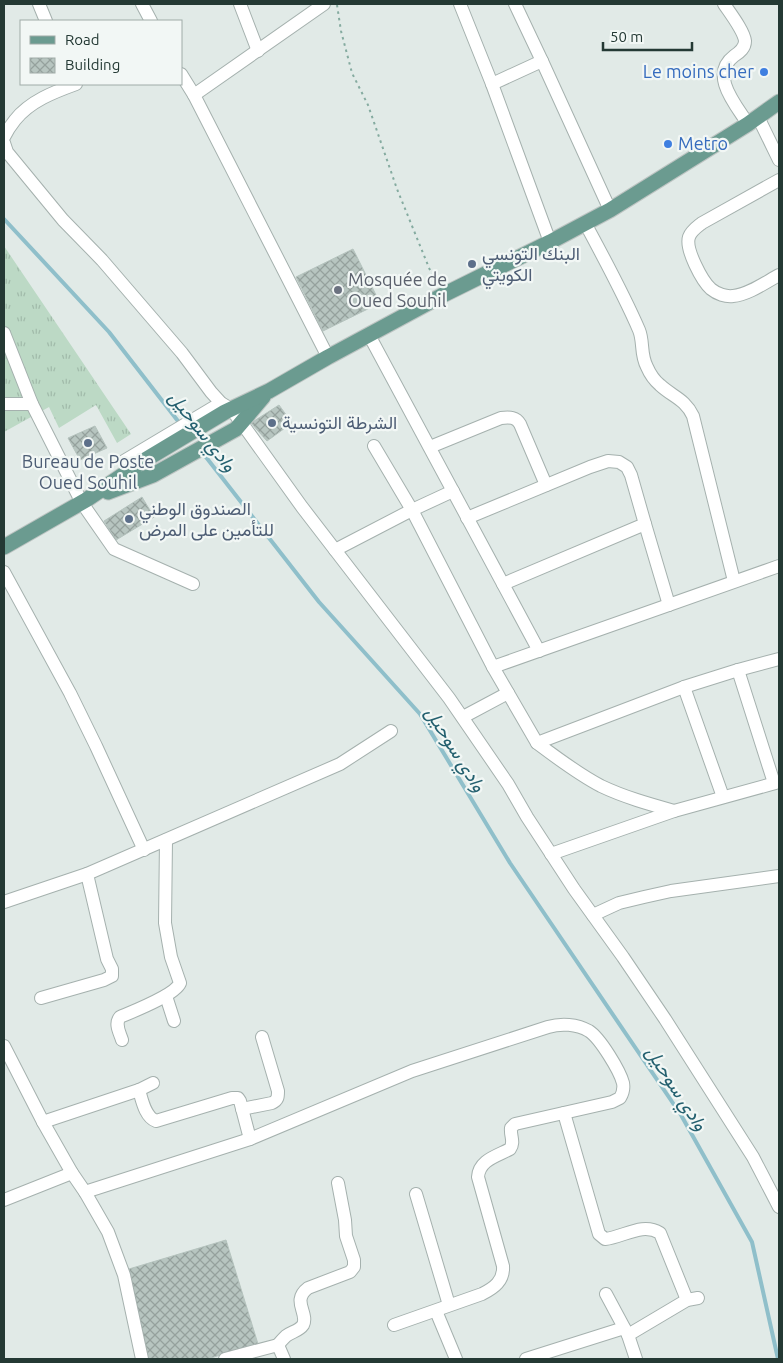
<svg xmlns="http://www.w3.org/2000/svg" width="783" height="1363" font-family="Ubuntu,Vazirmatn,sans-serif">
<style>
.grass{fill:url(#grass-tufts)}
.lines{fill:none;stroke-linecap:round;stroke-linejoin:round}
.stream{stroke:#8fbfca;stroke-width:4}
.building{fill:url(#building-cross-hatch);stroke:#b5c3be}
.minor-casing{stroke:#a5b1ae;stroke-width:14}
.major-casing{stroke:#bdc4c2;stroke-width:17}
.path{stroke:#85aba0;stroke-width:2;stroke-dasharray:2.5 4;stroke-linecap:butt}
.minor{stroke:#fff;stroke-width:12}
.major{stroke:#6b9b90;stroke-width:15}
.shop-dot{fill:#3f7fe0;stroke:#f2f7f5;stroke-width:2}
.service-dot{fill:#5c6f8a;stroke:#f2f7f5;stroke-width:2}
.worship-dot{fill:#6b7280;stroke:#f2f7f5;stroke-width:2}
.labels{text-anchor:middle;stroke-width:4.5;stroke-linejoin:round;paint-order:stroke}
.shop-label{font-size:18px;fill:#366cbe;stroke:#f2f7f5;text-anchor:end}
.service-label{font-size:18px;fill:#4e5e75;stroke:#f2f7f5;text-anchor:start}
.worship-label{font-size:18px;fill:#5b616d;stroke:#f2f7f5;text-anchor:start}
.water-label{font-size:19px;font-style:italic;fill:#24606f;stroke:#f2f7f5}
</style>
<defs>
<pattern id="grass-tufts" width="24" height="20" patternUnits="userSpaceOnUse" patternTransform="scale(1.25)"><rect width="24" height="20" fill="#bcd9c5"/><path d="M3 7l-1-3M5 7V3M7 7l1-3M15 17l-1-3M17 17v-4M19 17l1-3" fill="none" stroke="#a1bbaa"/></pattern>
<pattern id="building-cross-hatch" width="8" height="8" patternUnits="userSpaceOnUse" patternTransform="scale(1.25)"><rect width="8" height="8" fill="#b7c5c0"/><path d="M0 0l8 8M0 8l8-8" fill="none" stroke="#95a19d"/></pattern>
</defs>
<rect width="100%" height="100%" fill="#e1eae7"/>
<path class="grass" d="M4,246l127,188 -14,9 -21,-38 -37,23 -10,-21 -45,25z"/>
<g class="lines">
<g class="stream">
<path d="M4,219l105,113 72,93"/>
<path d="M202,452l117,150 101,112 90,149 171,252 71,127 26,117"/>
</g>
</g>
<g class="building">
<path d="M353,249l27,54 -57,28 -27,-54z"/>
<path d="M279,405l13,18 -25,18 -16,-18z"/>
<path d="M95,426l12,22 -27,12 -12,-22z"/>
<path d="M142,497l12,20 -38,23 -12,-19z"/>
<path d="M226,1240l32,104 -51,15h-59l-19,-90z"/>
</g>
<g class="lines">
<g class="minor-casing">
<g id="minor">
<path d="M39,4l7,17"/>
<path d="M142,4l9,17"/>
<path d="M240,4l18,47"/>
<path d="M324,4l-130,91 134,262"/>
<path d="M460,4l32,80 58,158"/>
<path d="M515,4l27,57 68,149"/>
<path d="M724,4c6,9 20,27 21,37 0,7 -5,11 -11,15 -25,19 2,49 14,68"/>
<path d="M181,74l13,21"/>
<path d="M492,84l50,-23"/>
<path d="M758,117l21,43"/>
<path d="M4,137c3,-6 7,-12 11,-17 15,-19 39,-28 61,-36"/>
<path d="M4,143l3,9 56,68 39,40 80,93 29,39 10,11 10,6 10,13 61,85 147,191 59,86 19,33 47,72 49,68 42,62 88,138 26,50"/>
<path d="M779,180l-77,43c-5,4 -11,8 -13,14 -4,12 13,44 22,52 6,5 15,8 22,7 15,-1 33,-14 46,-21"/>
<path d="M585,223c19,35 38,70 54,107 5,12 1,24 8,37 3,7 7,13 13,18 13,12 25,14 33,31l41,165"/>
<path d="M4,333l28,71 50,99 32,46 79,35"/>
<path d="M369,335l170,316"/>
<path d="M4,404h28"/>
<path d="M374,446l38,64 81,157 44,76 147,-56 54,-17 41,-11"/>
<path d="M430,447l71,-29c9,-1 15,-1 19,6l26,61"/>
<path d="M124,461l97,-58"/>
<path d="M467,518l123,-51 18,-6 11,1 8,5 4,8 14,49 -142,60"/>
<path d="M645,524l24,81"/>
<path d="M335,550l77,-40 41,-19"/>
<path d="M4,572l66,121 26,53 48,104"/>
<path d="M493,667l286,-101"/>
<path d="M738,670l36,113"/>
<path d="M684,687l39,110"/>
<path d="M463,717l45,-24"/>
<path d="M537,743c20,15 41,31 64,43 23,11 48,18 73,25"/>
<path d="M551,854l123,-43 105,-29"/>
<path d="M4,902l83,-28 253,-110 51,-33"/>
<path d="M593,915l26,-12 25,-6 27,-6 108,-15"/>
<path d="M166,996l8,25"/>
<path d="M41,998l63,-18 8,-4v-7l-5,-10 -20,-85"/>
<path d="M122,1040c-2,-7 -8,-16 -2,-23 14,-6 55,-22 60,-34l-9,-26 -6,-34 1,-83"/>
<path d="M4,1046l39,76 29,51 13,19 23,40 16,43 18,84"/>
<path d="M139,1090c3,10 6,27 17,31l76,-23h6l2,3 10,38"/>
<path d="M242,1109l30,-6c6,-3 6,-6 6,-12l-16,-54"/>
<path d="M564,1113l35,121 6,5c19,-2 37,-17 55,-6l27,67"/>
<path d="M43,1122l96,-32 14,-7"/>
<path d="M85,1192l165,-53 162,-68 136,-44c13,-4 29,-3 41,4 11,7 31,40 34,52 1,5 0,10 -3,15l-8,4 -97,22 -4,4c-1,8 4,14 -1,21 -13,7 -31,11 -32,28l25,89c1,15 -9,22 -21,28l-88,31"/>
<path d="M416,1194l33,111"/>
<path d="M4,1200l68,-27"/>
<path d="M606,1294l22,41 8,24"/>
<path d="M436,1311l20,48"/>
<path d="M628,1335l59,-35 11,-2"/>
<path d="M278,1345c2,-3 5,-6 8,-9 5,-4 13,-5 17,-11 6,-12 -12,-24 5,-37l42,-16 4,-5v-7l-8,-24 -1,-16 -7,-37"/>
<path d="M225,1359l53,-14 6,14"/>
<path d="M526,1359l98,-31"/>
</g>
</g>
<g class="major-casing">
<g id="major">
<path d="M108,492l45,-17 83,-46 27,-32"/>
<path d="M4,547l82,-47 59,-40 80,-48 44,-21 59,-34 113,-61 109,-54 60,-32 138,-86 31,-22"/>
</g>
</g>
<path class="path" d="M337,5l4,26 11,42 16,32 29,84 39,96"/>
<use href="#minor" class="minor"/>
<use href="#major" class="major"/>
</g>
<g class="shop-dot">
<circle cx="764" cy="72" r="5"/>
<circle cx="668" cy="144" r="5"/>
</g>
<g class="service-dot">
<circle cx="472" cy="264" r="5"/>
<circle cx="272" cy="423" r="5"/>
<circle cx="88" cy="443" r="5"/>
<circle cx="129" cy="519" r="5"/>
</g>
<circle class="worship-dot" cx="338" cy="290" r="5"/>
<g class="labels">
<g class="shop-label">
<text x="754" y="78">Le moins cher</text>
<text x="678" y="150" text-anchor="start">Metro</text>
</g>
<g class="service-label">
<text x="482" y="260">البنك التونسي<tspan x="482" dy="21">الكويتي</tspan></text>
<text x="282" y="429">الشرطة التونسية</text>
<text x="88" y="468" text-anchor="middle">Bureau de Poste<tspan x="88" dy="21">Oued Souhil</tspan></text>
<text x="139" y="515">الصندوق الوطني<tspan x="139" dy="21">للتأمين على المرض</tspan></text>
</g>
<g class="worship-label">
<text x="348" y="286">Mosquée de<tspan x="348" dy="21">Oued Souhil</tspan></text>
</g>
<g class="water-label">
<text transform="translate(203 431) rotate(52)" y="7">وادي سوحيل</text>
<text transform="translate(456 749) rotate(58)" y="7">وادي سوحيل</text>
<text transform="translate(677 1088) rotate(57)" y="7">وادي سوحيل</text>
</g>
</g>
<rect width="783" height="1363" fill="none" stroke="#243934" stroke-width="10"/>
<rect x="20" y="20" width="162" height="65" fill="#f2f7f5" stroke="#a0aba8"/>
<rect x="30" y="36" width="25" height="8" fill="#6b9b90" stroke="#a0aba8"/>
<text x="65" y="45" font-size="15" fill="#243934">Road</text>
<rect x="30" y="58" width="25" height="15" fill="url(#building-cross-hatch)" stroke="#a0aba8"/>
<text x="65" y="70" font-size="15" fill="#243934">Building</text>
<path d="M603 42v8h89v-8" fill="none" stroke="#243934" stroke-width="2.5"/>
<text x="610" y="42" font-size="15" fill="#243934" stroke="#f2f7f5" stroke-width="4" paint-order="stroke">50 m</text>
</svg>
